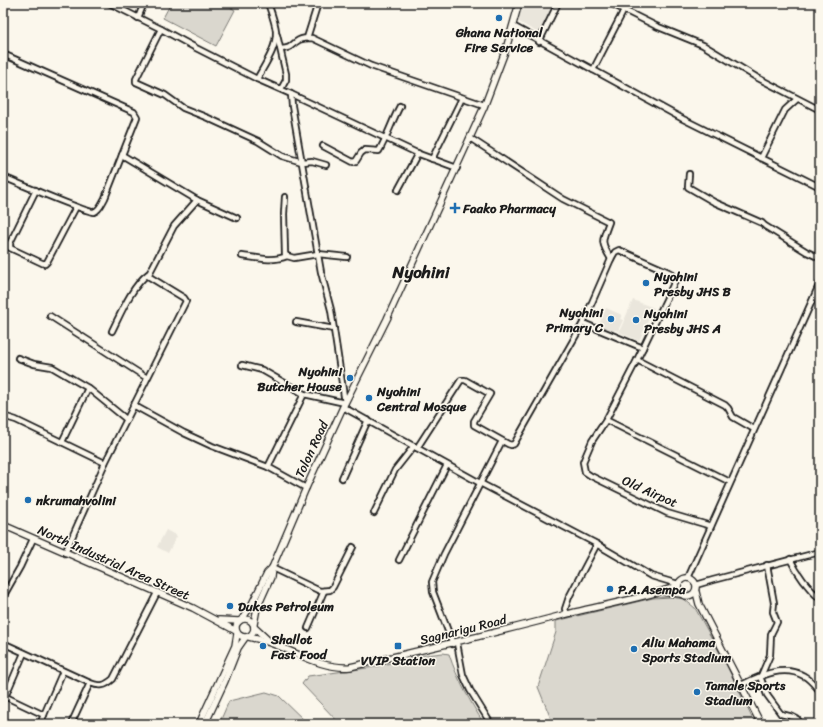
<svg xmlns="http://www.w3.org/2000/svg" width="823" height="727" font-family="Sriracha,sans-serif">
<style>
.built{fill:#eae6dc}
.green{fill:#dad7ce;stroke:#7b7a75}
.lines{fill:none;stroke-linecap:round;stroke-linejoin:round}
.minor-casing{stroke:#1c1c1c;stroke-width:8}
.major-casing{stroke:#1c1c1c;stroke-width:8}
.minor{stroke:#fbf7ec;stroke-width:4.5}
.major{stroke:#fbf7ec;stroke-width:5.5}
.poi-dot{fill:#1f6fb2;stroke:#fbf7ec;stroke-width:1.5}
.labels{text-anchor:middle;stroke-width:3;stroke-linejoin:round;paint-order:stroke}
.poi-label{font-size:13px;font-weight:bold;fill:#1c1c1c;stroke:#fbf7ec;text-anchor:start}
.street-label{font-size:13px;fill:#1c1c1c;stroke:#fbf7ec}
.district-label{font-size:17px;font-weight:bold;fill:#1c1c1c;stroke:#fbf7ec}
</style>
<rect width="100%" height="100%" fill="#fbf7ec"/>
<filter id="ink" filterUnits="userSpaceOnUse"><feTurbulence type="fractalNoise" baseFrequency=".025" numOctaves="2"/><feDisplacementMap in="SourceGraphic" scale="8" xChannelSelector="R" yChannelSelector="G"/><feConvolveMatrix kernelMatrix="1 2 1 2 8 2 1 2 1" color-interpolation-filters="sRGB"/></filter>
<g filter="url(#ink)">
<g class="built">
<path d="M520,3h27l8,3 -13,29 -23,-13h-4z"/>
<path d="M633,300l21,8 -15,33 -20,-9z"/>
<path d="M606,308l16,7 -2,4 3,1 -5,11 -3,-1 -2,1 -14,-6z"/>
<path d="M166,530l11,6 -9,17 -11,-6z"/>
</g>
<g class="green">
<path d="M171,3h51l13,7 -19,36 -53,-28z"/>
<path d="M671,597l13,2 11,9 32,58 28,58h-202l-15,-37 18,-55v-11l97,-23z"/>
<path d="M443,653l6,1c8,25 21,47 35,70h-144l-38,-40 6,-8 67,-9 42,-11z"/>
<path d="M266,692l13,4 29,28h-89l10,-23z"/>
</g>
<g class="lines">
<g class="minor-casing">
<g id="minor">
<path d="M109,3l52,26 35,19 61,31 34,15 1,12 29,166 10,38 14,93 -41,-9 -42,-24 -20,-5"/>
<path d="M610,3l46,23 47,19 53,32 64,33"/>
<path d="M138,18l6,-15"/>
<path d="M513,26l170,93 137,68"/>
<path d="M161,29l-25,50v3l29,13 18,13 25,10 50,23 24,15 20,6 10,-1 14,4"/>
<path d="M277,35l9,39v6l-5,9"/>
<path d="M307,38l11,-35"/>
<path d="M539,42l19,-39"/>
<path d="M281,49c12,-1 9,-4 18,-9 4,-2 9,-2 13,-2l59,28 113,39"/>
<path d="M3,54l131,58 3,5 -32,81c-3,5 -5,12 -11,14 -7,1 -78,-30 -91,-35"/>
<path d="M593,70l31,-60"/>
<path d="M257,79c8,-15 20,-31 19,-48 -1,-9 -5,-19 -8,-28"/>
<path d="M291,94l128,60 38,14"/>
<path d="M470,138l93,61 46,23c-7,19 -9,19 2,37"/>
<path d="M323,146l30,16 3,-1 5,-8 4,-3 14,1c8,-14 13,-30 21,-45"/>
<path d="M122,155l75,45 40,18"/>
<path d="M761,158l24,-48 12,-11"/>
<path d="M432,159l30,-61"/>
<path d="M689,174l-1,13 26,15 48,21 3,3 42,26 13,6"/>
<path d="M36,190l-26,53v5l32,15 3,1 2,-2 29,-55"/>
<path d="M398,190l20,-37"/>
<path d="M285,197l-1,17 1,40 2,2 7,2 24,-4 29,3"/>
<path d="M242,256c15,2 31,6 45,0"/>
<path d="M50,316l97,62"/>
<path d="M296,322l38,7"/>
<path d="M583,323l60,25"/>
<path d="M112,331c9,-18 20,-45 36,-57"/>
<path d="M18,358l16,6 18,3 36,21 38,31"/>
<path d="M637,360l88,45 3,3 5,9 21,12"/>
<path d="M133,405l51,28 28,13 56,21 38,21"/>
<path d="M343,407l137,76 113,59 58,34 27,8"/>
<path d="M3,416l13,4 89,43"/>
<path d="M606,420l124,62"/>
<path d="M62,442l26,-54"/>
<path d="M417,448l44,-68h4l25,14 -16,27v4l34,19 3,1 3,-1 69,-121 28,-64 4,-7 4,-2 52,23 3,4 1,4 -38,79 -31,60 -14,21 -9,21 2,10 6,4 76,37 44,13"/>
<path d="M268,467l36,-73"/>
<path d="M342,478l26,-58"/>
<path d="M374,513l21,-43 19,-24"/>
<path d="M65,553l40,-90 81,-162 -2,-3 -36,-22 26,-50 23,-26"/>
<path d="M790,559c8,16 17,28 30,40"/>
<path d="M399,560l48,-95"/>
<path d="M767,565l7,38 -1,9 4,10 -6,12 -1,21 -9,21v3l6,16 14,19 12,3 4,2 4,5"/>
<path d="M272,568l48,23 10,-1 3,-3 20,-40"/>
<path d="M688,578l132,-295"/>
<path d="M696,585l17,-5 107,-28"/>
<path d="M3,597l17,-30 13,-28"/>
<path d="M567,614l-2,-5 4,-12 28,-53"/>
<path d="M308,628l16,-37"/>
<path d="M3,643l87,40c10,4 15,3 23,-4l44,-86"/>
<path d="M457,643l6,32 7,15 21,34"/>
<path d="M453,644l-20,-52 -1,-10 12,-28 58,-113"/>
<path d="M741,685c19,-9 42,-21 63,-9 6,3 11,10 16,15"/>
<path d="M4,696l40,19"/>
<path d="M5,697l19,-44"/>
<path d="M40,724l23,-53"/>
<path d="M71,724l19,-41"/>
</g>
</g>
<g class="major-casing">
<g id="major">
<path d="M3,525l190,83 43,23"/>
<circle cx="687" cy="587" r="9"/>
<path d="M663,592l18,2"/>
<path d="M696,592l3,12 62,120"/>
<circle cx="245" cy="628" r="9"/>
<path d="M242,619l9,-13 16,-33 5,-5"/>
<path d="M219,620l20,1"/>
<path d="M254,624l3,-16 14,-31 1,-9 34,-80 37,-81 44,-88 97,-212 22,-58 13,-46"/>
<path d="M254,627l15,14"/>
<path d="M249,637c8,2 16,4 24,7 25,9 49,25 77,23 71,-17 142,-33 213,-52 38,-10 78,-16 115,-29"/>
<path d="M199,724l36,-78 2,-12"/>
<path d="M205,724l20,-43 13,-33 7,-10"/>
</g>
</g>
<use href="#minor" class="minor"/>
<use href="#major" class="major"/>
</g>
</g>
<g class="poi-dot">
<circle cx="499" cy="18" r="4"/>
<path d="M453 202h4v4h4v4h-4v4h-4v-4h-4v-4h4z"/>
<circle cx="646" cy="283" r="4"/>
<circle cx="611" cy="319" r="4"/>
<circle cx="636" cy="320" r="4"/>
<circle cx="350" cy="378" r="4"/>
<circle cx="369" cy="398" r="4"/>
<circle cx="28" cy="500" r="4"/>
<circle cx="610" cy="589" r="4"/>
<circle cx="230" cy="606" r="4"/>
<circle cx="263" cy="646" r="4"/>
<rect x="394" y="642" width="8" height="8" rx="2"/>
<circle cx="634" cy="649" r="4"/>
<circle cx="697" cy="692" r="4"/>
</g>
<g class="labels">
<g class="poi-label">
<text x="499" y="37" text-anchor="middle">Ghana National<tspan x="499" dy="15">Fire Service</tspan></text>
<text x="463" y="213">Faako Pharmacy</text>
<text x="654" y="281">Nyohini<tspan x="654" dy="15">Presby JHS B</tspan></text>
<text x="603" y="317" text-anchor="end">Nyohini<tspan x="603" dy="15">Primary C</tspan></text>
<text x="644" y="318">Nyohini<tspan x="644" dy="15">Presby JHS A</tspan></text>
<text x="342" y="376" text-anchor="end">Nyohini<tspan x="342" dy="15">Butcher House</tspan></text>
<text x="377" y="396">Nyohini<tspan x="377" dy="15">Central Mosque</tspan></text>
<text x="36" y="505">nkrumahvolini</text>
<text x="618" y="594">P.A.Asempa</text>
<text x="238" y="611">Dukes Petroleum</text>
<text x="271" y="644">Shallot<tspan x="271" dy="15">Fast Food</tspan></text>
<text x="642" y="647">Aliu Mahama<tspan x="642" dy="15">Sports Stadium</tspan></text>
<text x="398" y="665" text-anchor="middle">VVIP Station</text>
<text x="705" y="690">Tamale Sports<tspan x="705" dy="15">Stadium</tspan></text>
</g>
<g class="street-label">
<text transform="translate(311 449) rotate(-65)" y="5">Tolon Road</text>
<text transform="translate(650 491) rotate(24)" y="5">Old Airpot</text>
<text transform="translate(114 562) rotate(24)" y="5">North Industrial Area Street</text>
<text transform="translate(463 629) rotate(-14)" y="5">Sagnarigu Road</text>
</g>
<g class="district-label">
<text x="421" y="278">Nyohini</text>
</g>
</g>
<rect width="823" height="727" fill="none" stroke="#fbf7ec" stroke-width="16"/>
<rect x="8" y="8" width="807" height="711" fill="none" stroke="#1c1c1c" stroke-width="1.5" filter="url(#ink)"/>
</svg>
